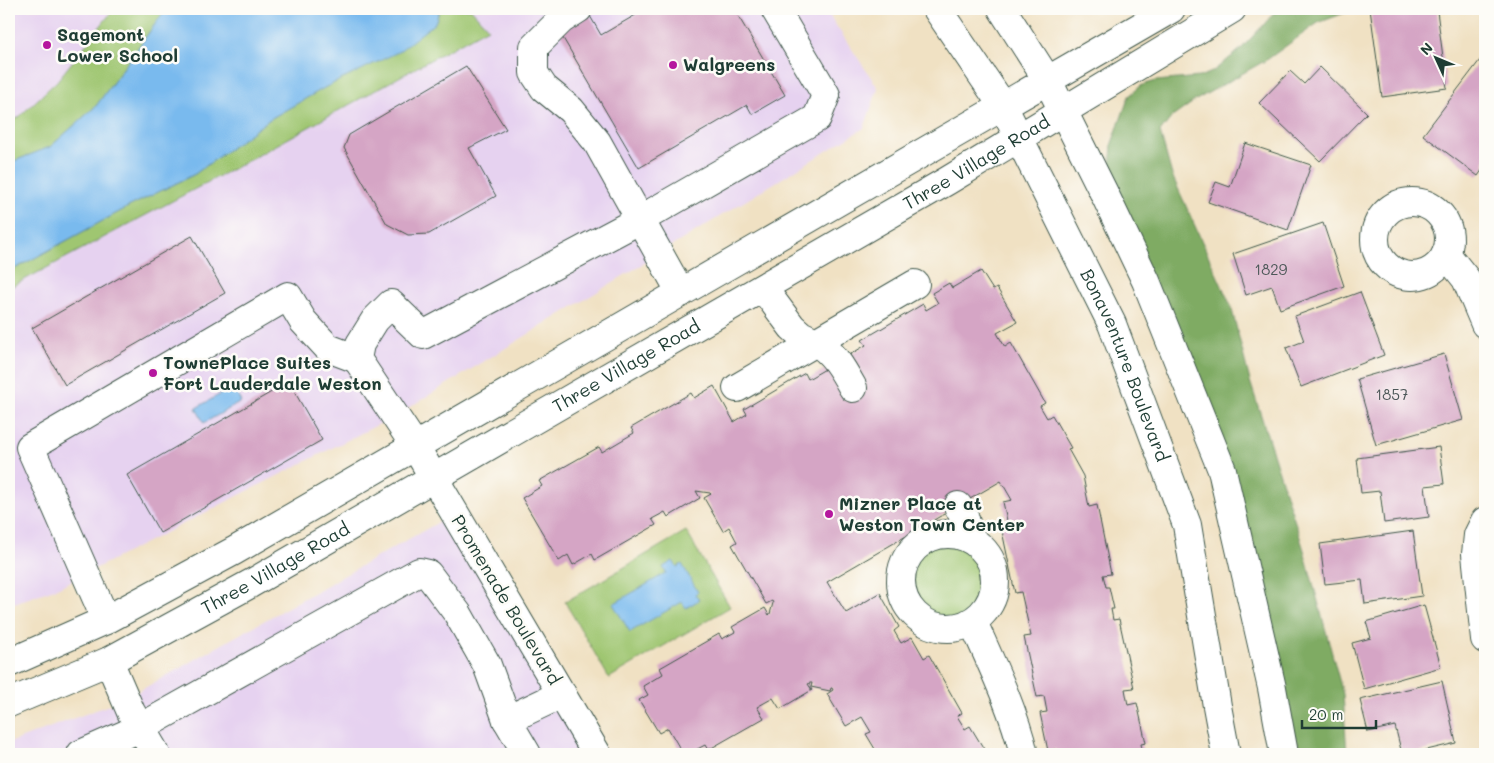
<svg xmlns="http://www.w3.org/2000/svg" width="1494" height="763" font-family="Mali,sans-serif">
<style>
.built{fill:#e6d2f0}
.green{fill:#9fc671;stroke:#5f8252}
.forest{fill:#7fab63;stroke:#4f744c}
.water{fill:#79baee;stroke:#4c7c91}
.building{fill:#d5a5c5}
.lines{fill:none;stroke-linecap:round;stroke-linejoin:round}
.minor-casing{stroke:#3e5649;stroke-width:30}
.major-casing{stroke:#3e5649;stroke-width:30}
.minor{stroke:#fff;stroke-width:28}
.major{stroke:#fff;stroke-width:28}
.poi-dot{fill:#b5179e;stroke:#fdfcf7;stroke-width:2}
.labels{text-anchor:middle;stroke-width:5;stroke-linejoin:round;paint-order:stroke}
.number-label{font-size:15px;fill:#4c5758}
.poi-label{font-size:18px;font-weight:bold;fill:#1f3d34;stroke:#fdfcf7;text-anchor:start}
.street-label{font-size:18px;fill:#1f3d34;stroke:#fdfcf7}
</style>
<rect width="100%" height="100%" fill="#fdfcf7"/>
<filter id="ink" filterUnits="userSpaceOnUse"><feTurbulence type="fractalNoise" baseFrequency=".02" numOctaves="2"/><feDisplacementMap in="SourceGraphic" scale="10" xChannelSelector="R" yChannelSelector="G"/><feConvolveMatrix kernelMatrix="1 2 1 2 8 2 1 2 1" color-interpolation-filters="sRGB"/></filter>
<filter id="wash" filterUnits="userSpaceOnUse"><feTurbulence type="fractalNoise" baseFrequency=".0096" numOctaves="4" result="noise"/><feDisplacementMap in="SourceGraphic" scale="20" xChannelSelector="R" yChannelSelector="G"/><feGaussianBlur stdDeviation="1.12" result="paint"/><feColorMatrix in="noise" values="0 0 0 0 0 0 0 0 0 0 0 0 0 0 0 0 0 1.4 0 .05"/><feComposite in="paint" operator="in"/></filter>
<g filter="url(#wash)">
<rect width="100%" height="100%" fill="#f0e1c3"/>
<g class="built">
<path d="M9,9h105l-57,72 -39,37 -9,4z"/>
<path d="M471,9h354l53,79 -14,40 -469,288 -338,172 -48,17v-317l233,-124 245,-136z"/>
<path d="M455,513l142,241h-588v-11l116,-44z"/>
</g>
<g class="green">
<path d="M114,9h52l-70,97 -46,41 -41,16v-41l9,-4 39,-37z"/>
<path d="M440,9h31l17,19 -246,136 -233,124v-16l121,-66 65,-32 75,-55 165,-96z"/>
<path d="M686,531l44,76 -121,71 -44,-76z"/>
<circle cx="948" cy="581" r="47"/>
</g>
<path class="forest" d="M1278,9h77l-37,14 -50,36 -72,41 -25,18 -11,14 12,43 59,131 19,75 54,169 39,144 4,60h-44l-31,-66 -10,-59 -152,-452 2,-34 17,-47 13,-11 14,-4 43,-4 13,-5 29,-23z"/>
<g class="water">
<path d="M166,9h274l-5,14 -37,29 -72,35 -56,32 -75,55 -65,32 -121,66v-109l41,-16 46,-41z"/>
<path d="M233,387l8,15 -37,21 -8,-15z"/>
<path d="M673,561l4,6 5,-3 16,28 -3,2 4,6 -13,8 -4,-6 -52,30 -17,-28 53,-31 -3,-6z"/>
</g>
<g id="blocks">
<g class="building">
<path d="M646,9h88l51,86 -33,19 -5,-9 -108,63 -79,-135 30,-17 11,19z"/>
<path d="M1370,9h44l1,5 22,-3 10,77 -65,9z"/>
<path d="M1480,60l5,3v103l-7,10 -55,-41z"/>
<path d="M466,66l40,63 -37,19 27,48 -67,38 -21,1 -21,-11 -43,-76 5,-13z"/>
<path d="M1320,67l47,46 -47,48 -61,-58 31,-32 14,13z"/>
<path d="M1245,143l66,22 -23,65 -80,-28 8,-20 14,5z"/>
<path d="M1323,223l21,63 -64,23 -8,-23 -26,9 -13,-41z"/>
<path d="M192,236l33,57 -160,92 -33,-57z"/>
<path d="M981,271l12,19 4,-2 20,34 -20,11 8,14 6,-4 34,60 -5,3 7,12 5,-3 19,33 -3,1 15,27 6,31 8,-2 14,69 -8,1 3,12h3l5,22h-3l2,11 6,-1 15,69 -9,1 3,16 9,-2 9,40 -5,1 2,9 -7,1h-80l-1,-5 -7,2 -8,-38 7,-1 -3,-16 -7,1 -13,-60 7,-1 -10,-44 -6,1 -14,-67 7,-1 -5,-23 9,-2 -11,-19 -174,101 19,31 34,-20 19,34 -5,4 7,12 11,-6 12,21 5,-3 33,58 -5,3 8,13 5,-3 17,28h-109l-12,-20 5,-2 -9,-15 -16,9 -19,-32 6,-4 -1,-2h-1l-1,3 -19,-4 1,-4h-2l-2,1 4,6 -32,19 -7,-11 -16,9 7,11 -56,32 -3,-5 -17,9h-5l-15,-26 -9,5 -20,-33 9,-5 -5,-9 20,-12 -3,-6 59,-34 3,5 13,-7 -3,-5 33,-19 4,7 1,-1 3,-11 -1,-2 -6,3 -34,-59 5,-3 -8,-15 -6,4 -19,-33 7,-4 -1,-1 -14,-2 4,7 -32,19 -3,-5 -13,7 4,6 -61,35 -3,-6 -19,11 -5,-10 -9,6 -37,-63 20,-12 -3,-5 60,-34 3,5 32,-19 -3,-5 60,-35 3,5 20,-12 20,36 13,-8 -3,-5 61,-36 3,6 38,-22 20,-12 -4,-5 61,-36 3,6 12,-7 -6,-10 17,-10 3,5z"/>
<path d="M1360,292l24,63 -83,32 -15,-39 18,-7 -9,-25z"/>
<path d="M1444,354l19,66 -87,25 -19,-66z"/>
<path d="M289,382l33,58 -162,93 -33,-58z"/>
<path d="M1439,447l5,37 -19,2 4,31 -45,6 -4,-32 -19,2 -4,-35z"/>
<path d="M1413,531l9,65 -57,8 -3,-24 -37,4 -5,-40z"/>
<path d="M1424,605l17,62 -77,22 -12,-46 19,-5 -5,-16z"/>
<path d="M1442,681l14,62 -46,11h-8l-7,-28 -27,6 -8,-32z"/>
</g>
</g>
</g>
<g filter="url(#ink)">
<use href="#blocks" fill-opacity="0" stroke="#3e5649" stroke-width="1"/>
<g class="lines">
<g class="minor-casing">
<g id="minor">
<path d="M578,9l-17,11 -27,27v26l10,15 27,22 26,32 84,151"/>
<circle cx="1412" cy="239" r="37"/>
<path d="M1446,254l20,25 19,45"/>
<path d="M763,288l29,39 9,8 15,7 99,-58"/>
<path d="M737,388l79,-46c18,11 27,28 37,46"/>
<path d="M958,506l7,13 5,20"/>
<path d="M1485,521l-7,14 -2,19 9,85"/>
<circle cx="948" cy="581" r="47"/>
<path d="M106,620l-76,-173 258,-151 15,25 25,27 29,11"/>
<path d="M973,622c19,43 40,86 51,132"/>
<path d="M109,661l22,51 25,42"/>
<path d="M9,663l97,-43 128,-69 937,-542"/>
<path id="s1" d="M9,703l100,-42 141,-77 697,-403 285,-172"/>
<path d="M507,720l55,-26"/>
<path d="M81,754l59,-26 279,-156 9,2 30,40 29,51 20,55 20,34"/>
<path d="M597,754l-182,-308 -58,-87 3,-15 15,-24 16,-16 32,31 218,-116 176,-101 9,-23 -51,-86"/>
</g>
</g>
<g class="major-casing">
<g id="major">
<path id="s2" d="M937,9l66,97 109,218 75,201 30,181 9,48"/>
<path d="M1002,9l46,72 56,112 42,88 76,189 50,218 12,66"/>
</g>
</g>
<use href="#minor" class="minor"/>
<use href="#major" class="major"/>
</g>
</g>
<g class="poi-dot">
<circle cx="47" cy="45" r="5"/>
<circle cx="673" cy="65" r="5"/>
<circle cx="153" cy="373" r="5"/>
<circle cx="829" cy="514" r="5"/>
</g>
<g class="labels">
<g class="number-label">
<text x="1271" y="275">1829</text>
<text x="1392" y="400">1857</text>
</g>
<g class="poi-label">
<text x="57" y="41">Sagemont<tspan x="57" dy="21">Lower School</tspan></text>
<text x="683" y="71">Walgreens</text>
<text x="163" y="369">TownePlace Suites<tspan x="163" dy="21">Fort Lauderdale Weston</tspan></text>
<text x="839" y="510">Mizner Place at<tspan x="839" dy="21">Weston Town Center</tspan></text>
</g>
<g class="street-label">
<text dy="6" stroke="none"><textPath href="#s1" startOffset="1109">Three Village Road</textPath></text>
<text dy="6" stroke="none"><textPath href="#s2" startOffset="404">Bonaventure Boulevard</textPath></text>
<text dy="6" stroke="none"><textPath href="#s1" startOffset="704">Three Village Road</textPath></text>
<text dy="6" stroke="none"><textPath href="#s1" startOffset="299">Three Village Road</textPath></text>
<text transform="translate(506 600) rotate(59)" y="6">Promenade Boulevard</text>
</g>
</g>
<rect width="1494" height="763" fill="none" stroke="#fdfcf7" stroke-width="30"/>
<g transform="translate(1436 58) rotate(314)" stroke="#fdfcf7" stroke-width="4" paint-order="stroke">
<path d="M0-4L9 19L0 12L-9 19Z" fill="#1f3d34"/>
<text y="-8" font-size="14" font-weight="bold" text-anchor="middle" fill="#1f3d34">N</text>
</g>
<path d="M1302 720v8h74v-8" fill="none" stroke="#1f3d34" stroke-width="2.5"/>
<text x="1309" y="720" font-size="15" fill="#1f3d34" stroke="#fdfcf7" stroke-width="4" paint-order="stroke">20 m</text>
</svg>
